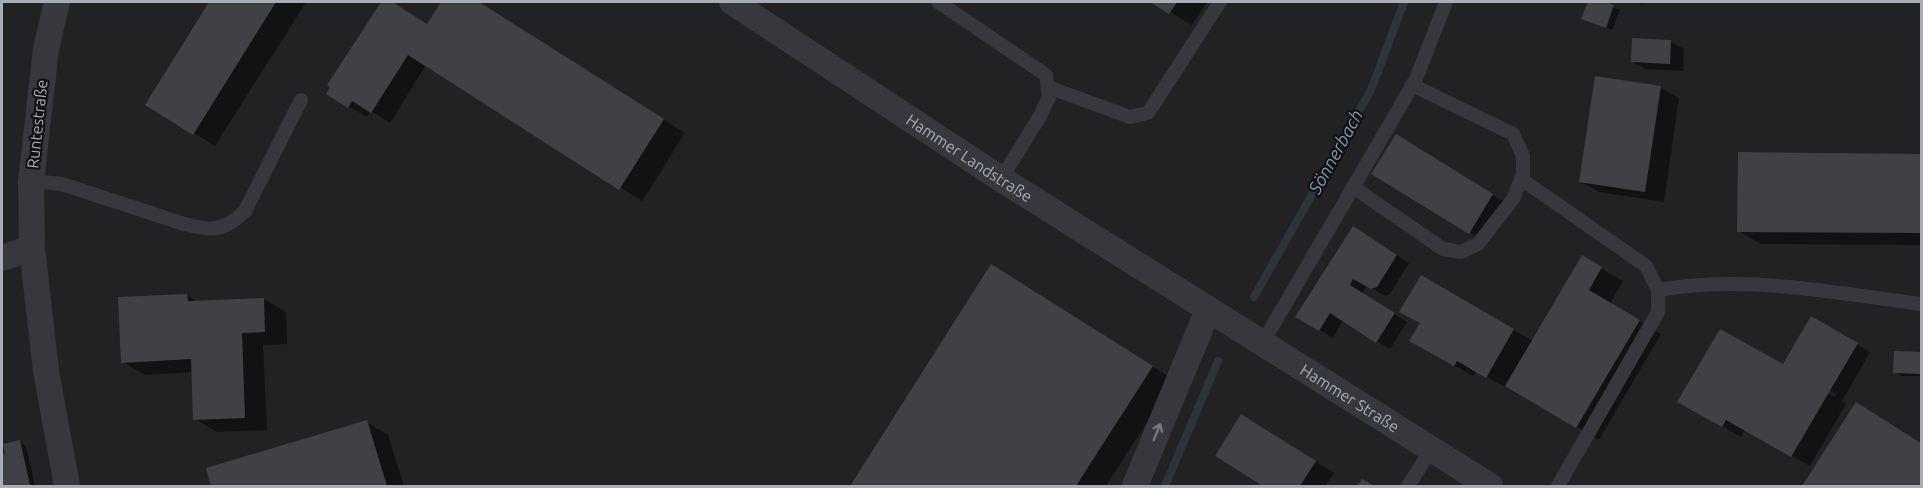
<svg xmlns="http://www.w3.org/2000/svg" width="1923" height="488" font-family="Ubuntu,sans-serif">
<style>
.built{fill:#222225}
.shadow{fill:#0007}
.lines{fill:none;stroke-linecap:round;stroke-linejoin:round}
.stream{stroke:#2c353c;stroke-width:8}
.building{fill:#404145}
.lane{stroke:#37383d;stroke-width:14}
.street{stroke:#37383d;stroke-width:26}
.oneway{stroke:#757881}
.labels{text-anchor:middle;stroke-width:4.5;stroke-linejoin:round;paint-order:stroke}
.street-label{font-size:16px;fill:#a8adb8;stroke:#111113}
.water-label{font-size:18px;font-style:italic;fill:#7f9bb3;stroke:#111113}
</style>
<rect width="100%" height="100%" fill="#161618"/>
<path class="built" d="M2,2h1638v2l20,-2h261v484h-1919z"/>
<g class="shadow">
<path d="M211,2h95l-91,144 -68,-42z"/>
<path d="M382,2h8l38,23 15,-23h35l207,131 -43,68 -216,-136 -36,58 -19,-12 -4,6 -19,-11 -19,-21z"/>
<path d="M1153,2h54l-15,23z"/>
<path d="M1589,2h11l20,8 -8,20 -29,-12z"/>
<path d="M1670,41l14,8 -1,22 -37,-2 -14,-7z"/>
<path d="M1596,78l65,10 18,10 -15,104 -65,-10 -19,-11z"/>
<path d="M1415,147l96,59 -23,37 -19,-11z"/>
<path d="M1922,155v90l-161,-1 -22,-13z"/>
<path d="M1366,235l43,28 -19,31 -5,2 -18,-11 -5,8 45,29 -17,27 -47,-29 -10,18 -36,-22z"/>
<path d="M1582,257l41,24 -13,23 51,30 -62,106 -93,-55 -1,2 -29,-16 -3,5 -62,-35 11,-18 -1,-46 112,64z"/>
<path d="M992,266l182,114 -68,106h-254z"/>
<path d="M187,295l11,7 66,-3 22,13 1,32 -24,1 4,85 -50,2 -22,-13 -2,-47 -48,3 -22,-13z"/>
<path d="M1811,318l59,34 -28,49 4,3 -36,62 -65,-37 -4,8 -62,-36 41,-70 115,66 1,-3 -51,-30z"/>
<path d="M1922,353v23h-20l-7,-4z"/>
<path d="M1856,404l66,41v41h-119z"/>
<path d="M366,422l22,13 16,51h-191l-5,-17z"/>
<path d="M1260,426l74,47 -9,13h-59l-49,-30z"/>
<path d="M19,442l7,4 9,40h-33v-30l6,-1z"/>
</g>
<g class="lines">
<g class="stream">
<path d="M1254,297l117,-207 33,-88"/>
<path d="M1165,486l53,-125"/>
</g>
</g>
<g class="building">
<path d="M209,2h67l-83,133 -48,-30z"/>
<path d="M381,2h11l35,22 14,-22h38l185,117 -45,71 -211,-135 -37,58 -19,-12 -4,7 -22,-14 4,-7 -3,-2z"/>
<path d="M1150,2h27l-8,12z"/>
<path d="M1588,2h17l9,3 -8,23 -25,-9z"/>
<path d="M1632,38l39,2 -1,24 -39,-2z"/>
<path d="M1595,76l66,10 -16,106 -66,-10z"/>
<path d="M1396,134l97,60 -24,40 -98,-60z"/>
<path d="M1738,152l184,2v79l-185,-1z"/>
<path d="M1353,226l44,29 -20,32 -6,2 -18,-10 -3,6 45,28 -19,30 -46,-30 -11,18 -24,-14z"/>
<path d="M1582,255l20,12 -13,23 51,30 -64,108 -71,-42z"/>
<path d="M991,264l162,102 -77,120h-226z"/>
<path d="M1421,275l93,54 -28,49 -29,-17 -3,5 -45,-25 11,-18 -21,-11z"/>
<path d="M187,294l1,7 76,-3 1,34 -23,1 3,85 -52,2 -2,-61 -70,4 -3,-66z"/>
<path d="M1811,316l47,27 -67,114 -65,-37 -4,7 -45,-25 43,-73 63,35z"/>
<path d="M1894,351l28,1v22l-29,-1z"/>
<path d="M1856,402l66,42v42h-120z"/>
<path d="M1241,414l75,47 -16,25h-37l-48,-30z"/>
<path d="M367,420l20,66h-176l-5,-18z"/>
<path d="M20,440l10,45 -28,1v-31l3,-1 -2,-10z"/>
<path d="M1362,479l13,7h-18z"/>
</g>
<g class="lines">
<g class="lane">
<path d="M938,2l108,73 3,22 -9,19 -39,63"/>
<path d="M1048,87l82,30 18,-4 72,-111"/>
<path d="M1521,179l125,87 12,24v22l-100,174"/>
<path d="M31,181l31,3 122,40c27,7 40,8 61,-13l56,-111"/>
<path d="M1353,187l90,62 18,3 17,-8 35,-45 10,-24v-19l-10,-22 -101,-49"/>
<path d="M1658,290c87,-16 176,3 264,14"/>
<path d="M1262,344l154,-265 30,-77"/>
<path d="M1408,486l23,-36"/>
</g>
<g class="street">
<path d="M57,2l-11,47 -15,132 1,67 14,123 21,115"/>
<path id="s1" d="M732,2l269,177 489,307"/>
<path d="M2,258l30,-10"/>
<path d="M1135,486l73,-176"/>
</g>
</g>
<defs><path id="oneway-shaft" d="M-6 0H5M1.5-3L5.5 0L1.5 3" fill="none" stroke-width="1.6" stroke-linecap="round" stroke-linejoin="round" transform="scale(1.5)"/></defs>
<use class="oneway" href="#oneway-shaft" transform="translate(1157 432) rotate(-68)"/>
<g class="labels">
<g class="street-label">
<text transform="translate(37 124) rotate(-84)" y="6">Runtestraße</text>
<text dy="6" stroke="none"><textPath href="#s1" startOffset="284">Hammer Landstraße</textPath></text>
<text dy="6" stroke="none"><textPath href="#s1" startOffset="734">Hammer Straße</textPath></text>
</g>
<g class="water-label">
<text transform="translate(1336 152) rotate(-61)" y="6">Sönnerbach</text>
</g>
</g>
<rect width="1923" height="488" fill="none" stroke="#a8adb8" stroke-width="6"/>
</svg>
